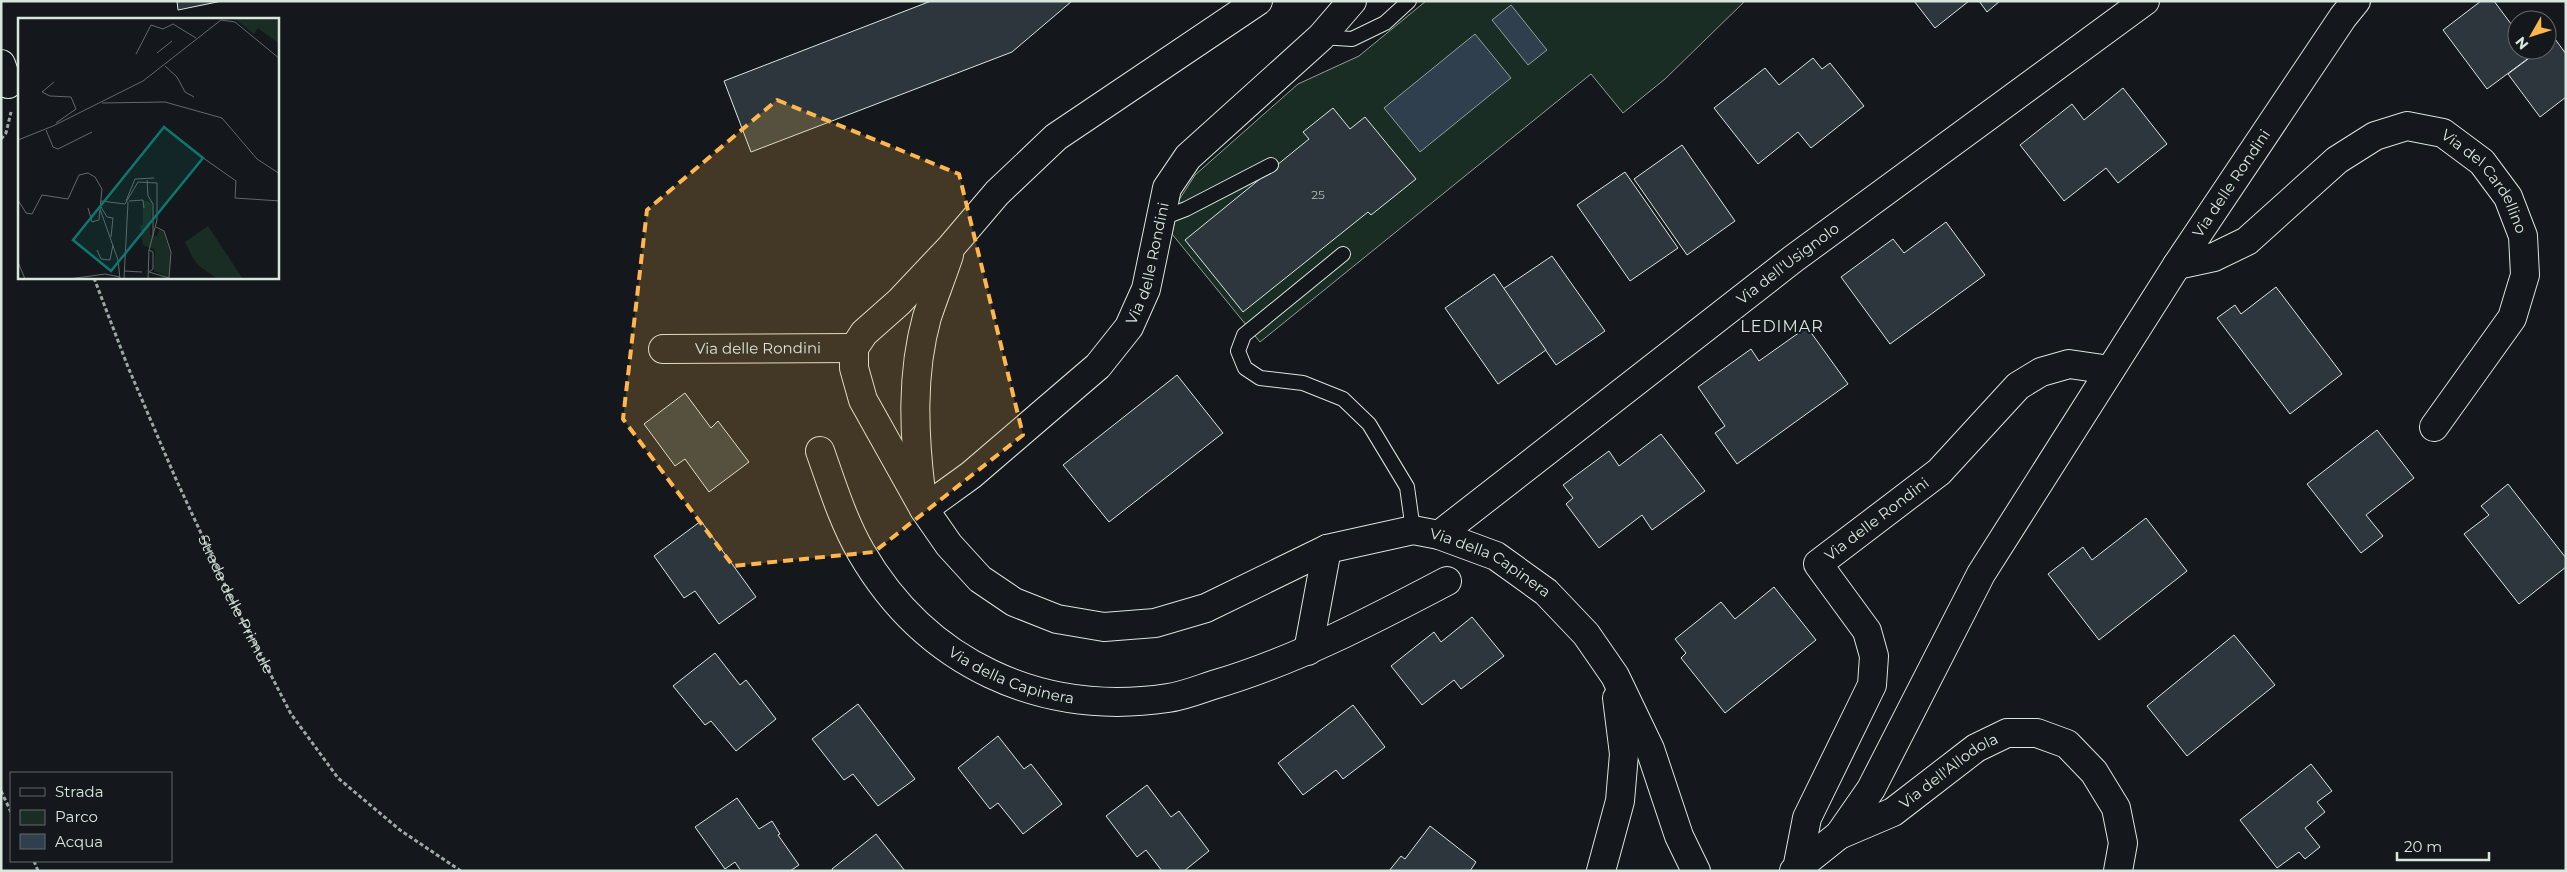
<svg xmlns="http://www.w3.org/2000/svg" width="2567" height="872" font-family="Montserrat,sans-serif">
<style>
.green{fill:#1a2d24;stroke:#939e99}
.water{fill:#2f3f4d;stroke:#939e99}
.building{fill:#2c363c;stroke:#d8e6dc}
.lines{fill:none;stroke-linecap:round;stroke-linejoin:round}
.service-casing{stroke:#d8e6dc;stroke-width:16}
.minor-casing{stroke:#d8e6dc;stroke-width:30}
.path{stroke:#9da8a2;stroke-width:3;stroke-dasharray:4 2.5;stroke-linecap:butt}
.service{stroke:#14181c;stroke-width:14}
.minor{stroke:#14181c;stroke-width:28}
.marked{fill:#ffb74d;fill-opacity:0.2;stroke:#ffb74d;stroke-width:4;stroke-dasharray:10 6;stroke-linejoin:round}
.labels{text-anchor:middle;stroke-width:4;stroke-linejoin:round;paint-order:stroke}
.number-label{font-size:12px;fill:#adbab4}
.street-label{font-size:15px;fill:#d8e6dc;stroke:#14181c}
.neighbourhood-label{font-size:16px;letter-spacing:1px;fill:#d8e6dc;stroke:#14181c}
.inset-road{fill:none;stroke:#626a69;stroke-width:1}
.view{fill:#0f766e;fill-opacity:0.15;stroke:#0f766e;stroke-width:2.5}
.inset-edge{fill:none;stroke:#d8e6dc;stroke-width:2.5}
</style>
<rect width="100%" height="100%" fill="#14181c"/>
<path class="green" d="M1426,1h319l-80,78 -42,34 -32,-39 -331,268 -88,-108 7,-34 16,-25 103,-91 61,-28z"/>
<g class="water">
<path d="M1511,5l36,45 -19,15 -36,-45z"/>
<path d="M1475,34l36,44 -91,74 -36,-44z"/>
</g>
<g class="building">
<path d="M177,1h45l-44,9z"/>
<path d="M931,1h141l-60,51 -261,100 -27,-71z"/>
<path d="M1914,1h55l-34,27z"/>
<path d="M1979,1h21l-13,11z"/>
<path d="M2481,1h13l23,31v18h14l3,4 -47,35 -44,-59z"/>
<path d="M2555,39l11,15v43l-26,20 -32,-43 32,-24h7v-5z"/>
<path d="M1813,58l9,11 8,-6 34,43 -53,42 -13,-16 -40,32 -44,-56 51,-40 14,17z"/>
<path d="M2123,88l44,56 -49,39 -12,-15 -42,33 -44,-56 52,-41 12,16z"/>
<path d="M1333,108l17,21 15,-12 51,62 -45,36 -3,-3 -125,100 -58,-72 124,-101 -6,-7z"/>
<path d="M1682,145l53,76 -48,34 -53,-76z"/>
<path d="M1625,172l53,76 -48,33 -53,-76z"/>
<path d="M1946,222l39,53 -95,69 -49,-67 52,-38 11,14z"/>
<path d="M1552,256l53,75 -49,34 -53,-76z"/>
<path d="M1494,274l52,76 -48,34 -53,-76z"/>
<path d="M2276,287l66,87 -52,40 -73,-96 18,-13 6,9z"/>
<path d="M1807,327l41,57 -111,80 -22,-31 10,-7 -27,-39 53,-38 8,12z"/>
<path d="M1177,375l46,58 -114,89 -46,-57z"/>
<path d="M685,393l26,35 7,-7 31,41 -40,30 -24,-33 -10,7 -31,-42z"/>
<path d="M2377,430l37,48 -48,37 17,21 -22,17 -54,-69z"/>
<path d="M1661,434l44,57 -53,39 -10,-15 -43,33 -33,-44 7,-6 -10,-13 46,-34 10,15z"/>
<path d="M2508,484l58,74v9l-47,37 -55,-70 25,-19 -8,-9z"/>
<path d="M2146,518l41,53 -88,69 -51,-66 35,-27 9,13z"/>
<path d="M701,521l55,76 -37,27 -24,-33 -11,7 -30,-42z"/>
<path d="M1774,587l42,53 -91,73 -44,-55 5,-5 -11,-14 46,-37 14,17z"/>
<path d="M1472,617l32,39 -43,33 -7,-9 -32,25 -31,-39 43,-34 7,10z"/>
<path d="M2234,635l41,50 -88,71 -40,-50z"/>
<path d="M715,653l25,32 6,-5 30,39 -40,32 -25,-30 -6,4 -32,-39z"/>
<path d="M858,704l57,75 -37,27 -25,-32 -9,6 -32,-41z"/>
<path d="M1353,705l32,42 -42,32 -7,-9 -33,25 -25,-32z"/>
<path d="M998,736l26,33 7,-5 31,40 -39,30 -25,-31 -8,6 -32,-41z"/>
<path d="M2311,764l21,27 -15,11 8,10 -20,16 15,19 -15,12 -6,-7 -22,16 -37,-48z"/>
<path d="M1147,785l24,32 8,-6 30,40 -25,20h-22l-16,-21 -9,7 -31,-41z"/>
<path d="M737,798l22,31 13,-8 8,13 -2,1 21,30 -9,6h-49l-6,-9 -10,7 -30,-42z"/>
<path d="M1430,826l46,36 -6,9h-81l12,-15 4,3z"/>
<path d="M876,834l29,37h-72l-1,-2z"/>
</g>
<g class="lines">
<g class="service-casing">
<g id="service">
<path d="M1321,37l31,2 33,-16 24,-22"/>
<path d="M1160,219l26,-10 85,-44"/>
<path d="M1343,254l-99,81 -6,16 7,17 15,10 43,5 40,16 26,25 38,63 6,43"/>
</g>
</g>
<g class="minor-casing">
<g id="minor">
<path id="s2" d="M1258,1l-202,136 -59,56 -46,54 -52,55 -35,31 -10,15v20l9,32 61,109 25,36 31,34 34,23 43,17 47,8 51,-4 51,-15 121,-59 86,-19 26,5 57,21 50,36 40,42 29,42 35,73 29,87 17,35"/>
<path d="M1,64l7,20"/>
<path id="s3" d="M2177,265l37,-8 33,-16 90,-81 38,-24 32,-10 36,7 39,29 26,35 15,39 2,39 -13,43 -78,109"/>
<path id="s4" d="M663,349l191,-1"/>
<path id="s5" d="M820,451c12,34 23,70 41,101 65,112 180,165 307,146 15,-2 30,-8 45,-13 82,-24 158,-64 234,-104"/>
<path d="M921,492c-7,-57 -10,-118 6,-175 7,-21 15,-41 22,-62"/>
<path id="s6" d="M924,509l47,-34 127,-109 31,-39 17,-38 21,-101 21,-31 133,-120 31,-36"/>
<path id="s7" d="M1439,535l354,-276 352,-258"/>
<path d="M1308,651l19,-102"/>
<path id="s8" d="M1839,835l54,-23 83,-64 31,-15h30l30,11 27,28 22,36 7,35 -5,28"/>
<path id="s9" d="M1797,869l10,-51 65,-133 2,-29 -7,-25 -49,-67 121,-92 79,-86 23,-14 28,-8 41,6"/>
<path d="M1601,871l19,-70 4,-47 -7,-56"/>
<path id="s10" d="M1794,871l45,-36 32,-46 110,-215 196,-309 166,-248 13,-16"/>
</g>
</g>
<g class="path">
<path d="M1,139l5,-6 5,-21"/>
<path id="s1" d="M94,278l34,89 47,110 56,121 60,116 47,64 62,52 61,41"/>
<path d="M1,791l10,21"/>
<path d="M34,861l4,10"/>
</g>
<use href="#service" class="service"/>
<use href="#minor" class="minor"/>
</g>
<path class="marked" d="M777,100l182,74 64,261 -149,117 -141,14 -110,-147 24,-209z"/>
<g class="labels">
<g class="number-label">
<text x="1318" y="199">25</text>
</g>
<g class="street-label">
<text dy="5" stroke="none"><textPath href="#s10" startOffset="819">Via delle Rondini</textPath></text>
<text dy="5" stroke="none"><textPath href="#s3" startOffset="376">Via del Cardellino</textPath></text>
<text dy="5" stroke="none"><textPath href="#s6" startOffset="342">Via delle Rondini</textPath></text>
<text dy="5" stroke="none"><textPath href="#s7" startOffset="442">Via dell'Usignolo</textPath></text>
<text dy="5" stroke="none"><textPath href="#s4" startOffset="95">Via delle Rondini</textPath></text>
<text dy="5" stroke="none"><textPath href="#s9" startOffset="412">Via delle Rondini</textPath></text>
<text dy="5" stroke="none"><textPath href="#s2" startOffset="1351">Via della Capinera</textPath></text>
<text dy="5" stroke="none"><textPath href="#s1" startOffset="356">Strada delle Primule</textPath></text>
<text dy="5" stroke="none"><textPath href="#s5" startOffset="310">Via della Capinera</textPath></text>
<text dy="5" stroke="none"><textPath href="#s8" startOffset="128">Via dell'Allodola</textPath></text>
</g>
<g class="neighbourhood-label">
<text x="1782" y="332">LEDIMAR</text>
</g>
</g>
<g transform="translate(18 18)">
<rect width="261" height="261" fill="#14181c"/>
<path d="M216,0h45v26l-21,-16 -4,6zM125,183l9,1 -2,33 7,1 2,-6 4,1 8,23 -2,23 -15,-6 1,-21 -12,-5 -3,-20h3zM190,208l35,53h-25l-19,-13 -6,-8 -8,-16z" fill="#1a2d24"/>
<path class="inset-road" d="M139,35l15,-12M118,36l15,-29 12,4 10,-5 23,14M147,48l12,11 8,15 9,5M36,64l-12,10 8,4 21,1 5,12 -20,14M84,85l63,-1 57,16 35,41 23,15M28,112l7,17 5,2 34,-17M0,122l35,-14 90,-45 78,-61 14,2 45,37M181,137l37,26 -1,17 45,3M129,162l1,16 5,8v32M0,182l8,13 6,1 10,-19 26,4 11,-24 9,-2 7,4 7,12 -2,20 18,51 2,19M83,183l24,3 13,-22 19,1v37l-8,30 -1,29M108,183l9,-22 19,-1M111,183l14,-1 1,8M83,189l6,10 6,1 -2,19M70,190l4,14 7,-2 1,-10M79,232l4,9 9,1 3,-15M131,232l4,2v17l-4,3 20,6 2,-26 -7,-21 -8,-4M0,244l7,17M106,253l18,1M51,261l36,-5 15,3M106,261l4,-77"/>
<path class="view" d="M146,109l39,31 -92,113 -38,-31z"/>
<rect width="261" height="261" class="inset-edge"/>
</g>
<rect width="2567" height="872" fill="none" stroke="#d8e6dc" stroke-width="5"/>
<rect x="10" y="772" width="162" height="90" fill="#14181c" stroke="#626a69"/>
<rect x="20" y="788" width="25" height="8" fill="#14181c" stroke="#626a69"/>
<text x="55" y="797" font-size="15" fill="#d8e6dc">Strada</text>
<rect x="20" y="810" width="25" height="15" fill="#1a2d24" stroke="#626a69"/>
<text x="55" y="822" font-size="15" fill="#d8e6dc">Parco</text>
<rect x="20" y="834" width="25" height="15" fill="#2f3f4d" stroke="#626a69"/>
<text x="55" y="847" font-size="15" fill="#d8e6dc">Acqua</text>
<g transform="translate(2532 35) rotate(231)"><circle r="24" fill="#14181c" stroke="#626a69"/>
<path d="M0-4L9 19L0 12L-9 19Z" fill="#ffb74d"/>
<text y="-8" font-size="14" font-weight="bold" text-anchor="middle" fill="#d8e6dc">N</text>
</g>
<path d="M2397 852v8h92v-8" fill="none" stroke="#d8e6dc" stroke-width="2.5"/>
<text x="2404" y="852" font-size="15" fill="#d8e6dc" stroke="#14181c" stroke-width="4" paint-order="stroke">20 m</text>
</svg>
